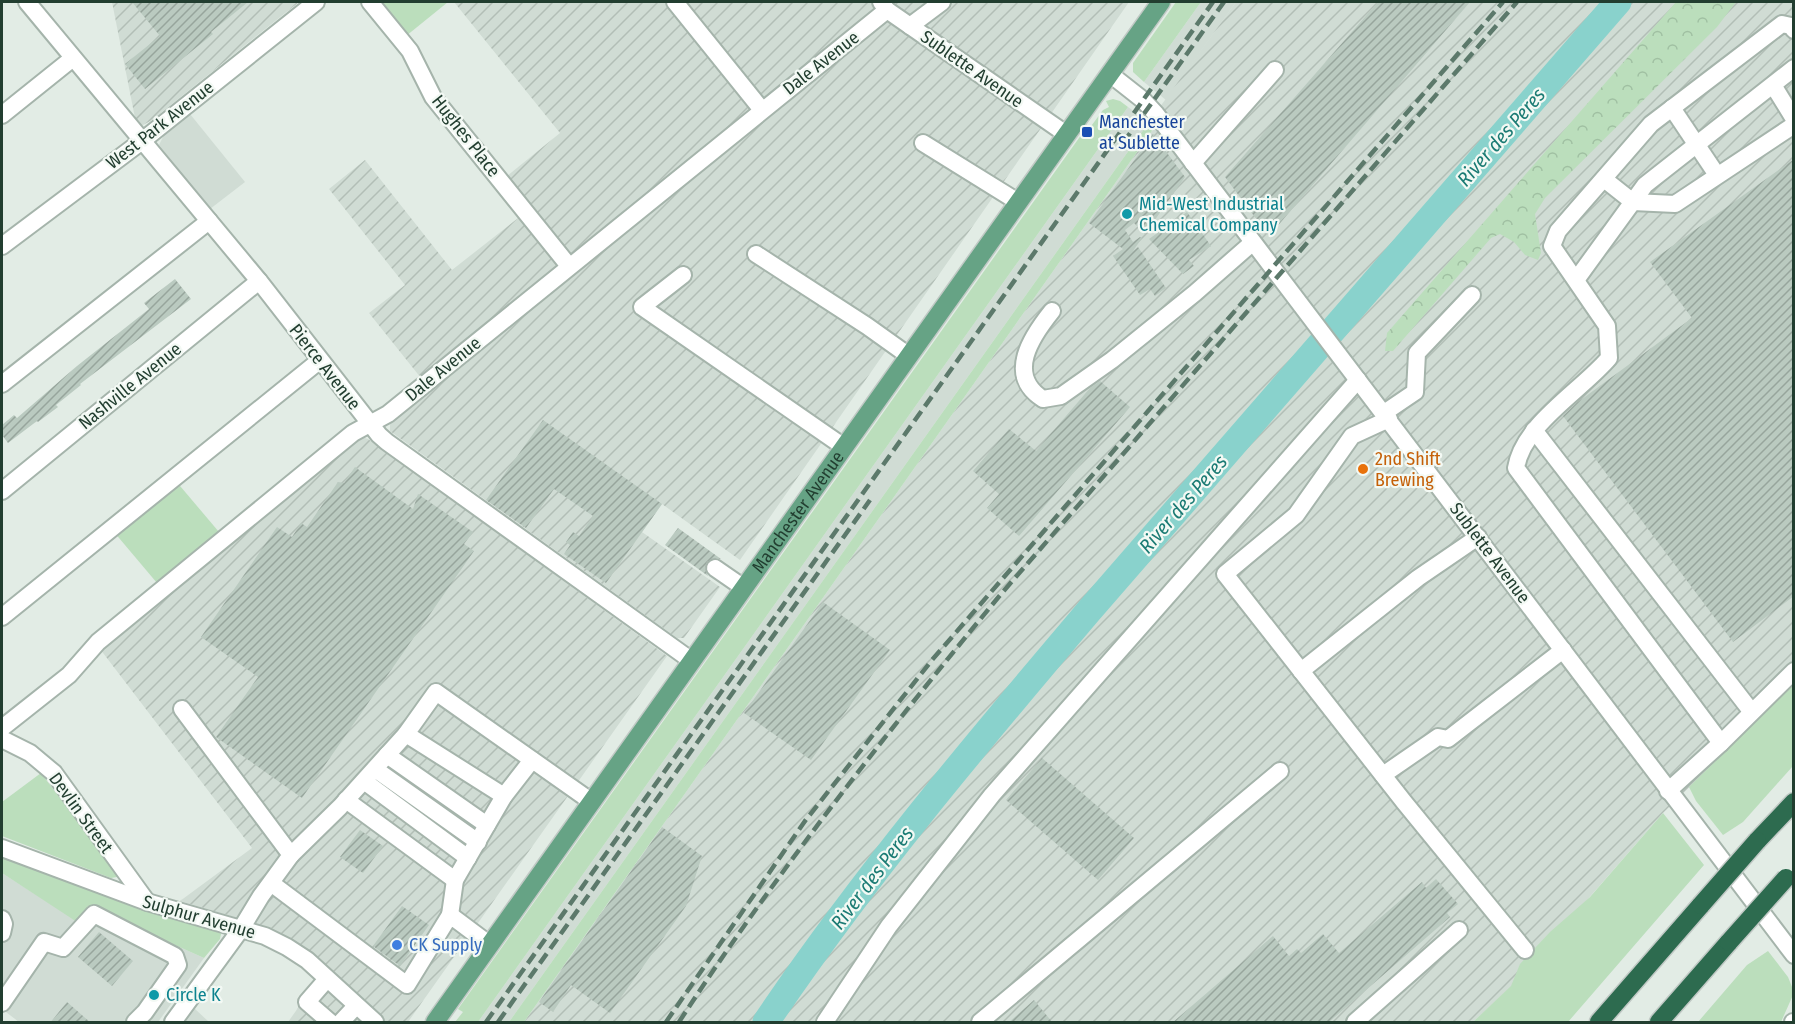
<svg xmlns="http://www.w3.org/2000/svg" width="1795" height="1024" font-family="'Fira Sans Condensed',sans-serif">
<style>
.built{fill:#d0dcd4}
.industrial{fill:url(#industrial-furrows)}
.green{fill:#bbdebc}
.forest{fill:url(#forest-crowns)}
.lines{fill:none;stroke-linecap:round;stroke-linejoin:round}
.river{stroke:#89d2cc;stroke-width:27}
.building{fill:url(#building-hatch)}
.minor-casing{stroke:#a5b4ab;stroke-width:20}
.major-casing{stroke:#c1c9c5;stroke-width:21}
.highway-casing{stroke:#c1c9c5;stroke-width:21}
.minor{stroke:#fff;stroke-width:16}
.major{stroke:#66a385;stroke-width:18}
.highway{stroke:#2d6b4f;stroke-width:18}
.rail{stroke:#5c796b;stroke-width:4.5;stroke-dasharray:12 6;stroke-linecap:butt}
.highway-bridge-casing{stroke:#c1c9c5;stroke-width:21;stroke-linecap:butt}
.highway-bridge{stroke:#2d6b4f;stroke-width:18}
.transit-dot{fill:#1a4fb4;stroke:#f3f9f4;stroke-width:2}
.culture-dot{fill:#0f9aa8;stroke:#f3f9f4;stroke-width:2}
.food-dot{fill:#e8710a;stroke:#f3f9f4;stroke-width:2}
.shop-dot{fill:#3f7fe0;stroke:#f3f9f4;stroke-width:2}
.labels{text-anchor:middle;stroke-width:4.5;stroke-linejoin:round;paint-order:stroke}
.street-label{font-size:18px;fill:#223e30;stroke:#f3f9f4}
.transit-label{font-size:18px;fill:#164399;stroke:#f3f9f4;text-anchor:start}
.culture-label{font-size:18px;fill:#0d838f;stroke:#f3f9f4;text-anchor:start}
.food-label{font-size:18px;fill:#c56008;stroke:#f3f9f4;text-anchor:start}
.shop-label{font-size:18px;fill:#366cbe;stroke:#f3f9f4;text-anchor:start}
.water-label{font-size:20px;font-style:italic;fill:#1b7b74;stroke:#f3f9f4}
</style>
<defs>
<pattern id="industrial-furrows" width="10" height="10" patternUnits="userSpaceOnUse" patternTransform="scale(1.5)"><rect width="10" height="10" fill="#d0dcd4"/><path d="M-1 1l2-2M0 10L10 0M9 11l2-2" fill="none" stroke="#b2beb6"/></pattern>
<pattern id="forest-crowns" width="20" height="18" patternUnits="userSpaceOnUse" patternTransform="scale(1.5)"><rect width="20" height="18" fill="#bbdebc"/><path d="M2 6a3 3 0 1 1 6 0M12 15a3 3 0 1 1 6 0" fill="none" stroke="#a0c0a2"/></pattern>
<pattern id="building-hatch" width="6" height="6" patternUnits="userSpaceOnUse" patternTransform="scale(1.5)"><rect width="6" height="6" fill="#bacac0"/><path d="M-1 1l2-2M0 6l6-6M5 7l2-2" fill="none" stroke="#97a59c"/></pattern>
</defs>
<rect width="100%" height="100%" fill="#e2ece5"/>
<g class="built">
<path d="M1201,2h35l-70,98 -22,-18z"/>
<path d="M1128,107l21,15 -640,900h-31z"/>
<path d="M190,114l55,68 -35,27 -51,-64 5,-10z"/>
<path d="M2,873l75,48 11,-15 116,52 -46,64h-139l-17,-13z"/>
<path d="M194,1008l15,14h-25z"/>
</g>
<g class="industrial">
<path d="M112,2h187l-147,118 -9,5 -7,-2z"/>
<path d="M454,2h675l-389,558 -78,-56 -20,28 78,55 -36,51h-7l-287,-207v-10l186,-154 -70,-90 54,-44z"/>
<path d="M1236,2h557v683l-130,128 -151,173 -39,36h-949l630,-894 -5,-6z"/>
<path d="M365,160l87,110 70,-55 39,49 -140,114 -52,-65 36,-28 -76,-96z"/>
<path d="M362,437l6,2 299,217 -259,366h-120l40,-56 -36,-26 -21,-12 -91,-27 72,-53 -152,-199 257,-211z"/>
</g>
<g class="green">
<path d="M378,2h70l-42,34z"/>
<path d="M1176,2h25l-57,80 -11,-10v-9z"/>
<path d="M1113,99l7,2 8,6 -650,915h-23l8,-10 -5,-3 626,-878 5,2 2,-2 -2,-2 14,-19 6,-3 -3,-6z"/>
<path d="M1149,122l5,6 -630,894h-15z"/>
<path d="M175,480l44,52 -62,51 -43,-51z"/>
<path d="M1793,685v81l-50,56 -20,13 -27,-34 -7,-14z"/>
<path d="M41,773l76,100v4l-6,1 -109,-42v-34z"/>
<path d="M1663,813l41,52 -136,157h-95l38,-36 9,-22 30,-32 40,-35z"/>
<path d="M2,855l216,75 3,4 -1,5 -16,19 -116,-52 -11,16 -75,-49z"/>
<path d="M1768,951l20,26 4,10h1v8l-12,27h-83l49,-57z"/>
</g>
<path class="forest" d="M1676,2h60l-19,25 -172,171 -10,16 6,39 -3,7 -13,-5 -11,-13 -14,-8 -9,4 -98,113h-8l2,-18z"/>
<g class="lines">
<path class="river" d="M766,1022c97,-144 210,-278 322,-410l530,-610"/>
</g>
<g class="building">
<path d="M132,2h116l-37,30 2,2 -68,55 -20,-25 35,-28z"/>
<path d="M1378,2h92l-201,234 -44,-59z"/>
<path d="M1153,134l32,43 -40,57 -11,-11 -9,7 8,12 7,-5 2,1 -9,13 5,-4 28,41 -11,8 -5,-7 -10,6 -27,-39 10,-7 -34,-26z"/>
<path d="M1794,159v437l-61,46 -170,-226 15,-14 114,-84 -42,-56z"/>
<path d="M1187,212l24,34 -22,14 5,6 -11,8 -34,-35z"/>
<path d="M175,279l16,20 -111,85 1,1 -25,20 2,2 -20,15 -1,-1 -29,22 -6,-8v-10l12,-10 3,3 60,-52 72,-57 -5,-6z"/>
<path d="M1100,381l30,26 -111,129 -32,-28 12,-14 -26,-23 36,-42 27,22 54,-63z"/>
<path d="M543,420l119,84 -56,79 -42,-29 6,-9 -4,-3 7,-10 6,4 14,-20 -39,-27 -28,39 -40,-28z"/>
<path d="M355,467l58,42 5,-15 55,38 -9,12 10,7 -172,247 -86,-61 42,-60 -57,-40 76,-110 15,10 9,-14 6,4 31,-45 6,1z"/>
<path d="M678,528l43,31 -6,-1 -8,4 -2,6 3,8 -43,-31z"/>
<path d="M823,602l67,48 -79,110 -67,-47z"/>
<path d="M1042,758l92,80 -36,42 -92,-80z"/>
<path d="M662,827l40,29 -16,50 -76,107 -39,-28 -18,27 -14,-10z"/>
<path d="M360,830l23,16 -20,27 -23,-16z"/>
<path d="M1436,879l22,25 -11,9 3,4 -122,106h-156l101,-87 16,20 8,-7 4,4 22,-19 16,19 83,-71 4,6z"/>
<path d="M402,906l27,19 -29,41 -27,-20z"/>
<path d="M99,932l34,29 -21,25 -34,-29z"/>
<path d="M1034,1000l19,23h-45z"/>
<path d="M67,1002l24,21h-41z"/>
</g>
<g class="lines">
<g class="minor-casing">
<g id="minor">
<path d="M27,2l232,279 120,154 8,7 305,219"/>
<path d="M370,2l40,49 23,46 136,169"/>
<path d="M675,2l87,108"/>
<path d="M881,2l6,8 179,124"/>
<path d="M910,26l32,-24"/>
<path d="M1110,74l33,26 13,14 638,841"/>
<path d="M1773,85l21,34"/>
<path d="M1672,108l45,67"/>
<path d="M2,115l71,-57"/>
<path d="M923,143l95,59"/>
<path d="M1193,163l82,-93"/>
<path d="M1604,179l29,23 42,2 119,-79"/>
<path d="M2,246l140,-105 174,-139"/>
<path d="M756,254l111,72 42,30"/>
<path d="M683,275l-41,32 202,140"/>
<path d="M1576,280l69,-95 149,-117"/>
<path d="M1052,311c-20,25 -47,64 -9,88l18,-3 51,-36 83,-67 57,-50"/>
<path d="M2,384l207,-163"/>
<path d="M1384,413l31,-21 2,-39 55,-58"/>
<path d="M1389,419l-37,17 -56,79 -71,59 179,228 121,148"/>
<path d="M1534,430l217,281"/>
<path d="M2,491l257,-210"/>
<path d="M715,568l29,20"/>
<path d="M2,617l317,-256"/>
<path d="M1301,671l117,-93 60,-41"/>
<path d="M2,728l67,-53 29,-33 255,-209 35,-19 499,-404"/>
<path d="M2,739l28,14 24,20 93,129"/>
<path d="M1721,743l-205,-275c7,-44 65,-77 93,-110l-2,-32 -55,-80 6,-15 93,-107 131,-100 9,2 3,4"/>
<path d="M387,755l100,70"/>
<path d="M375,769l103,73"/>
<path d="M1383,775l55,-38 10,2 115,-89"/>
<path d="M364,781l104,77"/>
<path d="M1668,791l53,-48 73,-72"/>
<path d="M504,796l-98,-62 30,-42 156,110"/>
<path d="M346,800l109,80"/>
<path d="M2,848l145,54 118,34 22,11 20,13 68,62"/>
<path d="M291,855l49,-48 66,-73"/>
<path d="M271,883l136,102 43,-70 40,30"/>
<path d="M450,915l5,-35 49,-84 28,-36"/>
<path d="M2,919l2,5 -2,9"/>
<path d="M327,979l-20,23 23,20"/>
<path d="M2,1003l42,-61 19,6 31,-34 81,42 3,9 -33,47 -10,10"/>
<path d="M173,1022l68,-93 20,-33 30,-41 -109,-146"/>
<path d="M341,1022l15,-16"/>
<path d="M825,1022l64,-96 103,-131 366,-415"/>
<path d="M980,1022l300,-251"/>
<path d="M1355,1022l104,-92"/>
<path d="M1793,1022h1"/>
</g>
</g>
<g class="major-casing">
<g id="major">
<path id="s1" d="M435,1022l726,-1020"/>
</g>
</g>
<g class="highway-casing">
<g id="highway">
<path d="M1757,841l37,-39"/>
<path d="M1599,1022l102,-117"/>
<path d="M1659,1022l70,-80"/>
</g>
</g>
<use href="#minor" class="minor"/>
<use href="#major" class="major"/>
<use href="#highway" class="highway"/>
<g class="rail">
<path d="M1123,143l101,-141"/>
<path d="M486,1022l727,-1020"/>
<path d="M498,1022l372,-522"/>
<path d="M666,1022l139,-201 127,-161 571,-658"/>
<path d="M679,1022c97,-149 208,-290 322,-428l516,-592"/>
</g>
<g class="highway-bridge-casing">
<g id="highway-bridge">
<path d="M1701,905l56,-64"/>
<path d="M1729,942l57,-64"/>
</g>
</g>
<use href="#highway-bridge" class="highway-bridge"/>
</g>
<rect class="transit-dot" x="1081" y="126" width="12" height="12" rx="3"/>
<g class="culture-dot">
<circle cx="1127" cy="214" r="6"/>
<circle cx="154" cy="995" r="6"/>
</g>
<circle class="food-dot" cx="1363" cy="469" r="6"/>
<circle class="shop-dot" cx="397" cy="945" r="6"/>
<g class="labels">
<g class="street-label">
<text transform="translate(821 63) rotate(-38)" y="6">Dale Avenue</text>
<text transform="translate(972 69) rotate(35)" y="6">Sublette Avenue</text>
<text transform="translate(160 125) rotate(-38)" y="6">West Park Avenue</text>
<text transform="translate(466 136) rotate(52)" y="6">Hughes Place</text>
<text transform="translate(325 367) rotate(52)" y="6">Pierce Avenue</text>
<text transform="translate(443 369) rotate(-39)" y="6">Dale Avenue</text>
<text transform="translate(130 386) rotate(-39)" y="6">Nashville Avenue</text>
<text dy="6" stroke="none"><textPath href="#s1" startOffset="626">Manchester Avenue</textPath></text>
<text transform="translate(1490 553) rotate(53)" y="6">Sublette Avenue</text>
<text transform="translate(81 813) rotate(54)" y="6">Devlin Street</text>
<text transform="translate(199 917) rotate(16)" y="6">Sulphur Avenue</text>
</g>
<g class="transit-label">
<text x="1099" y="128">Manchester<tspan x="1099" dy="21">at Sublette</tspan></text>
</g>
<g class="culture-label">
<text x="1139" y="210">Mid-West Industrial<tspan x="1139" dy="21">Chemical Company</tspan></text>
<text x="166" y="1001">Circle K</text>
</g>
<g class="food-label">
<text x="1375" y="465">2nd Shift<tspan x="1375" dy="21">Brewing</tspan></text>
</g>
<g class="shop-label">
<text x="409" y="951">CK Supply</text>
</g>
<g class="water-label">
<text transform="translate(1501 137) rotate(-49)" y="7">River des Peres</text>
<text transform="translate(1183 504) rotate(-49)" y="7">River des Peres</text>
<text transform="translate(872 878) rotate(-53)" y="7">River des Peres</text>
</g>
</g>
<rect width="1795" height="1024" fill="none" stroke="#223e30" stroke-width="6"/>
</svg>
